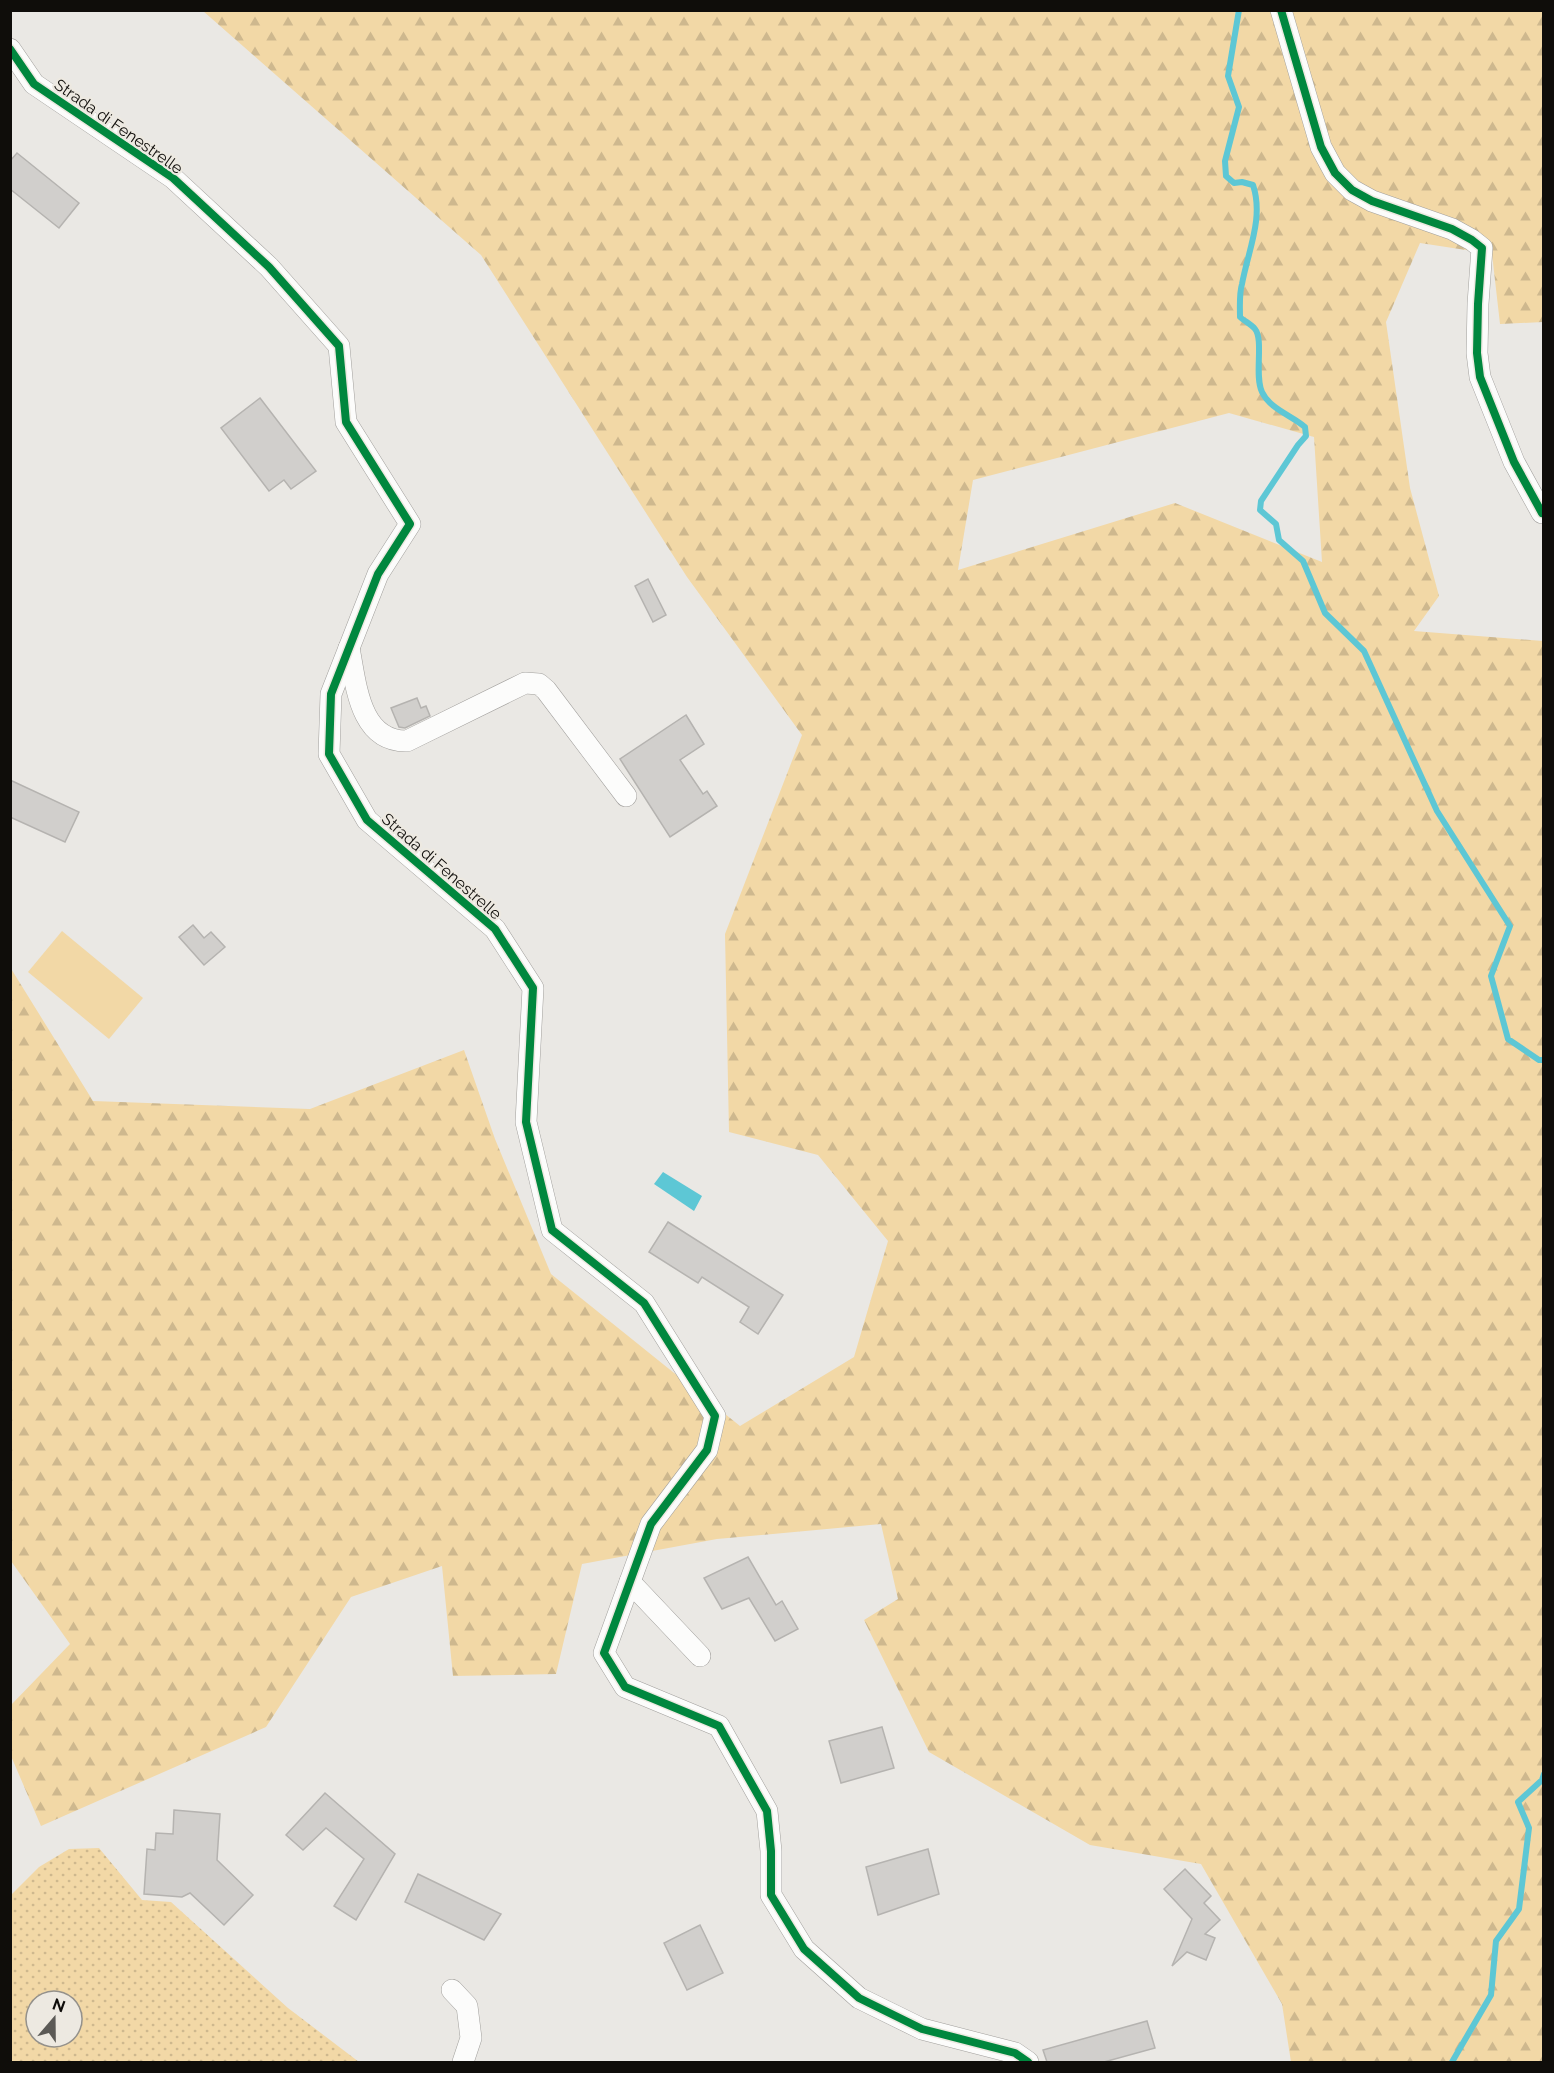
<svg xmlns="http://www.w3.org/2000/svg" width="1554" height="2073" font-family="Raleway,sans-serif">
<style>
.grass{fill:url(#grass-dots);fill-rule:evenodd}
.forest{fill:url(#forest-firs);fill-rule:evenodd}
.pitch{fill:#f2d8a6}
.water{fill:#5dc7d5}
.lines{fill:none;stroke-linecap:round;stroke-linejoin:round}
.stream{stroke:#5dc7d5;stroke-width:6}
.building{fill:#d1cfcc;stroke:#b5b3b0;stroke-width:1.5}
.minor-casing{stroke:#a19f9c;stroke-width:22}
.minor{stroke:#fcfcfb;stroke-width:21}
.cycleway-casing{stroke:#ede9e1;stroke-width:11}
.cycleway{stroke:#00873e;stroke-width:8}
.labels{text-anchor:middle;stroke-width:4.5;stroke-linejoin:round;paint-order:stroke}
.street-label{font-size:16px;fill:#0f0d0a;stroke:#ede9e1}
</style>
<defs>
<pattern id="grass-dots" width="8" height="8" patternUnits="userSpaceOnUse" patternTransform="scale(1.5)"><rect width="8" height="8" fill="#f2d8a6"/><path d="M2 2h.1M6 6h.1" fill="none" stroke="#ceb88e" stroke-width="1.8" stroke-linecap="round"/></pattern>
<pattern id="forest-firs" width="22" height="20" patternUnits="userSpaceOnUse" patternTransform="scale(1.5)"><rect width="22" height="20" fill="#f2d8a6"/><path d="M5 1l3.5 6h-7zM16 11l3.5 6h-7z" fill="#ceb88e"/></pattern>
</defs>
<rect width="100%" height="100%" fill="#eae8e4"/>
<path class="grass" d="M99,1848l43,52 29,2 117,106 71,54h-348v-167l28,-28 30,-18zM36,2001h36v36h-36z"/>
<path class="forest" d="M203,11h1340v311l-43,2 -8,-70 -72,-11 -34,79 24,166 29,108 -25,35 129,10v1421h-252l-9,-58 -81,-140 -111,-19 -161,-93 -65,-132 34,-21 -17,-75 -164,15 -135,25 -26,110 -103,2 -11,-110 -91,31 -85,130 -225,99 -30,-70v-51l59,-61 -59,-83 -1,-594 83,134 217,8 154,-59 31,89 56,135 189,152 114,-69 34,-116 -70,-86 -89,-23 -4,-198 77,-199 -115,-158 -206,-322zM1229,413l85,24 8,125 -147,-59 -217,67 15,-90z"/>
<path class="pitch" d="M62,931l81,67 -34,41 -81,-67z"/>
<path class="water" d="M663,1172l39,24 -8,15 -40,-27z"/>
<g class="lines">
<g class="stream">
<path d="M1239,10l-11,66 11,31 -14,54 1,15 8,7 8,-1 11,3c11,33 -5,66 -11,99 -3,10 -2,22 -2,33 4,4 11,7 15,12 9,11 -1,47 7,63 8,17 29,23 43,35l1,9 -8,9 -37,56 -1,9 16,14 3,16 24,21 22,52 39,38 73,160 73,115 -19,50 17,63 31,21h5"/>
<path d="M1452,2062l39,-67 5,-54 23,-32 10,-81 -11,-26 24,-22 2,-6"/>
</g>
</g>
<g class="building">
<path d="M17,153l62,50 -20,25 -49,-39v-28z"/>
<path d="M260,398l56,73 -25,18 -7,-9 -15,11 -48,-63z"/>
<path d="M648,579l18,36 -13,7 -18,-36z"/>
<path d="M417,698l4,10 5,-2 4,10 -25,12 -6,-1 -8,-19z"/>
<path d="M686,715l18,29 -24,16 23,34 4,-3 10,15 -47,31 -50,-78z"/>
<path d="M10,780l69,32 -14,30 -55,-25z"/>
<path d="M193,925l11,13 7,-6 14,15 -21,18 -25,-28z"/>
<path d="M668,1222l115,73 -25,39 -18,-12 9,-15 -47,-30 -4,6 -49,-31z"/>
<path d="M748,1557l28,48 6,-4 16,28 -23,12 -26,-43 -27,11 -18,-31z"/>
<path d="M882,1727l12,41 -53,15 -12,-42z"/>
<path d="M325,1793l70,61 -39,66 -22,-14 30,-47 -38,-31 -23,22 -17,-15z"/>
<path d="M174,1810l46,4 -3,46 36,35 -29,30 -34,-32 -8,4 -38,-3 3,-45 8,1 1,-17 17,1z"/>
<path d="M928,1849l11,45 -61,21 -12,-48z"/>
<path d="M1185,1869l26,27 -7,7 16,17 -15,14 10,4 -9,22 -19,-8 -15,14 20,-47 -28,-30z"/>
<path d="M418,1874l83,40 -17,26 -79,-38z"/>
<path d="M700,1925l23,48 -36,17 -23,-47z"/>
<path d="M1147,2021l8,27 -51,14h-57l-4,-12z"/>
</g>
<g class="lines">
<g class="minor-casing">
<g id="minor">
<path d="M1281,10l40,137 14,26 17,17 20,11 80,28 20,11 10,8 -4,56 -1,49 3,24 34,85 28,51"/>
<path d="M10,49l24,35 139,94 96,89 70,79 7,76 64,102 -32,50 -47,120 -2,60 38,66 128,109 38,59 -7,134 26,108 92,73 71,113 -8,34 -56,74 -47,129 21,34 94,39 48,85 4,40v44l33,54 55,49 63,31 93,24 13,9"/>
<path d="M349,648c7,35 10,94 58,93l118,-58 14,1 7,6 80,106"/>
<path d="M630,1582l70,74"/>
<path d="M452,1990l15,16 4,32 -8,24"/>
</g>
</g>
<use href="#minor" class="minor"/>
<g class="cycleway-casing">
<g id="cycleway">
<path d="M1281,10l40,137 14,26 17,17 20,11 80,28 20,11 10,8 -4,56 -1,49 3,24 34,85 28,51"/>
<path d="M10,49l24,35 139,94 96,89 70,79 7,76 64,102 -32,50 -47,120 -2,60 38,66 128,109 38,59 -7,134 26,108 92,73 71,113 -8,34 -56,74 -47,129 21,34 94,39 48,85 4,40v44l33,54 55,49 63,31 93,24 13,9"/>
</g>
</g>
<use href="#cycleway" class="cycleway"/>
</g>
<g class="labels">
<g class="street-label">
<text transform="translate(119 126) rotate(35)" y="6">Strada di Fenestrelle</text>
<text transform="translate(442 866) rotate(41)" y="6">Strada di Fenestrelle</text>
</g>
</g>
<rect width="1554" height="2073" fill="none" stroke="#0f0d0a" stroke-width="24"/>
<g transform="translate(54 2019) rotate(20)"><circle r="28" fill="#ede9e1" stroke="#94918b" stroke-width="1.5"/>
<path d="M0-4.5L10 22L0 15L-10 22Z" fill="#5c5a56"/>
<text y="-9" font-size="16" font-weight="bold" text-anchor="middle" fill="#0f0d0a">N</text>
</g>
</svg>
